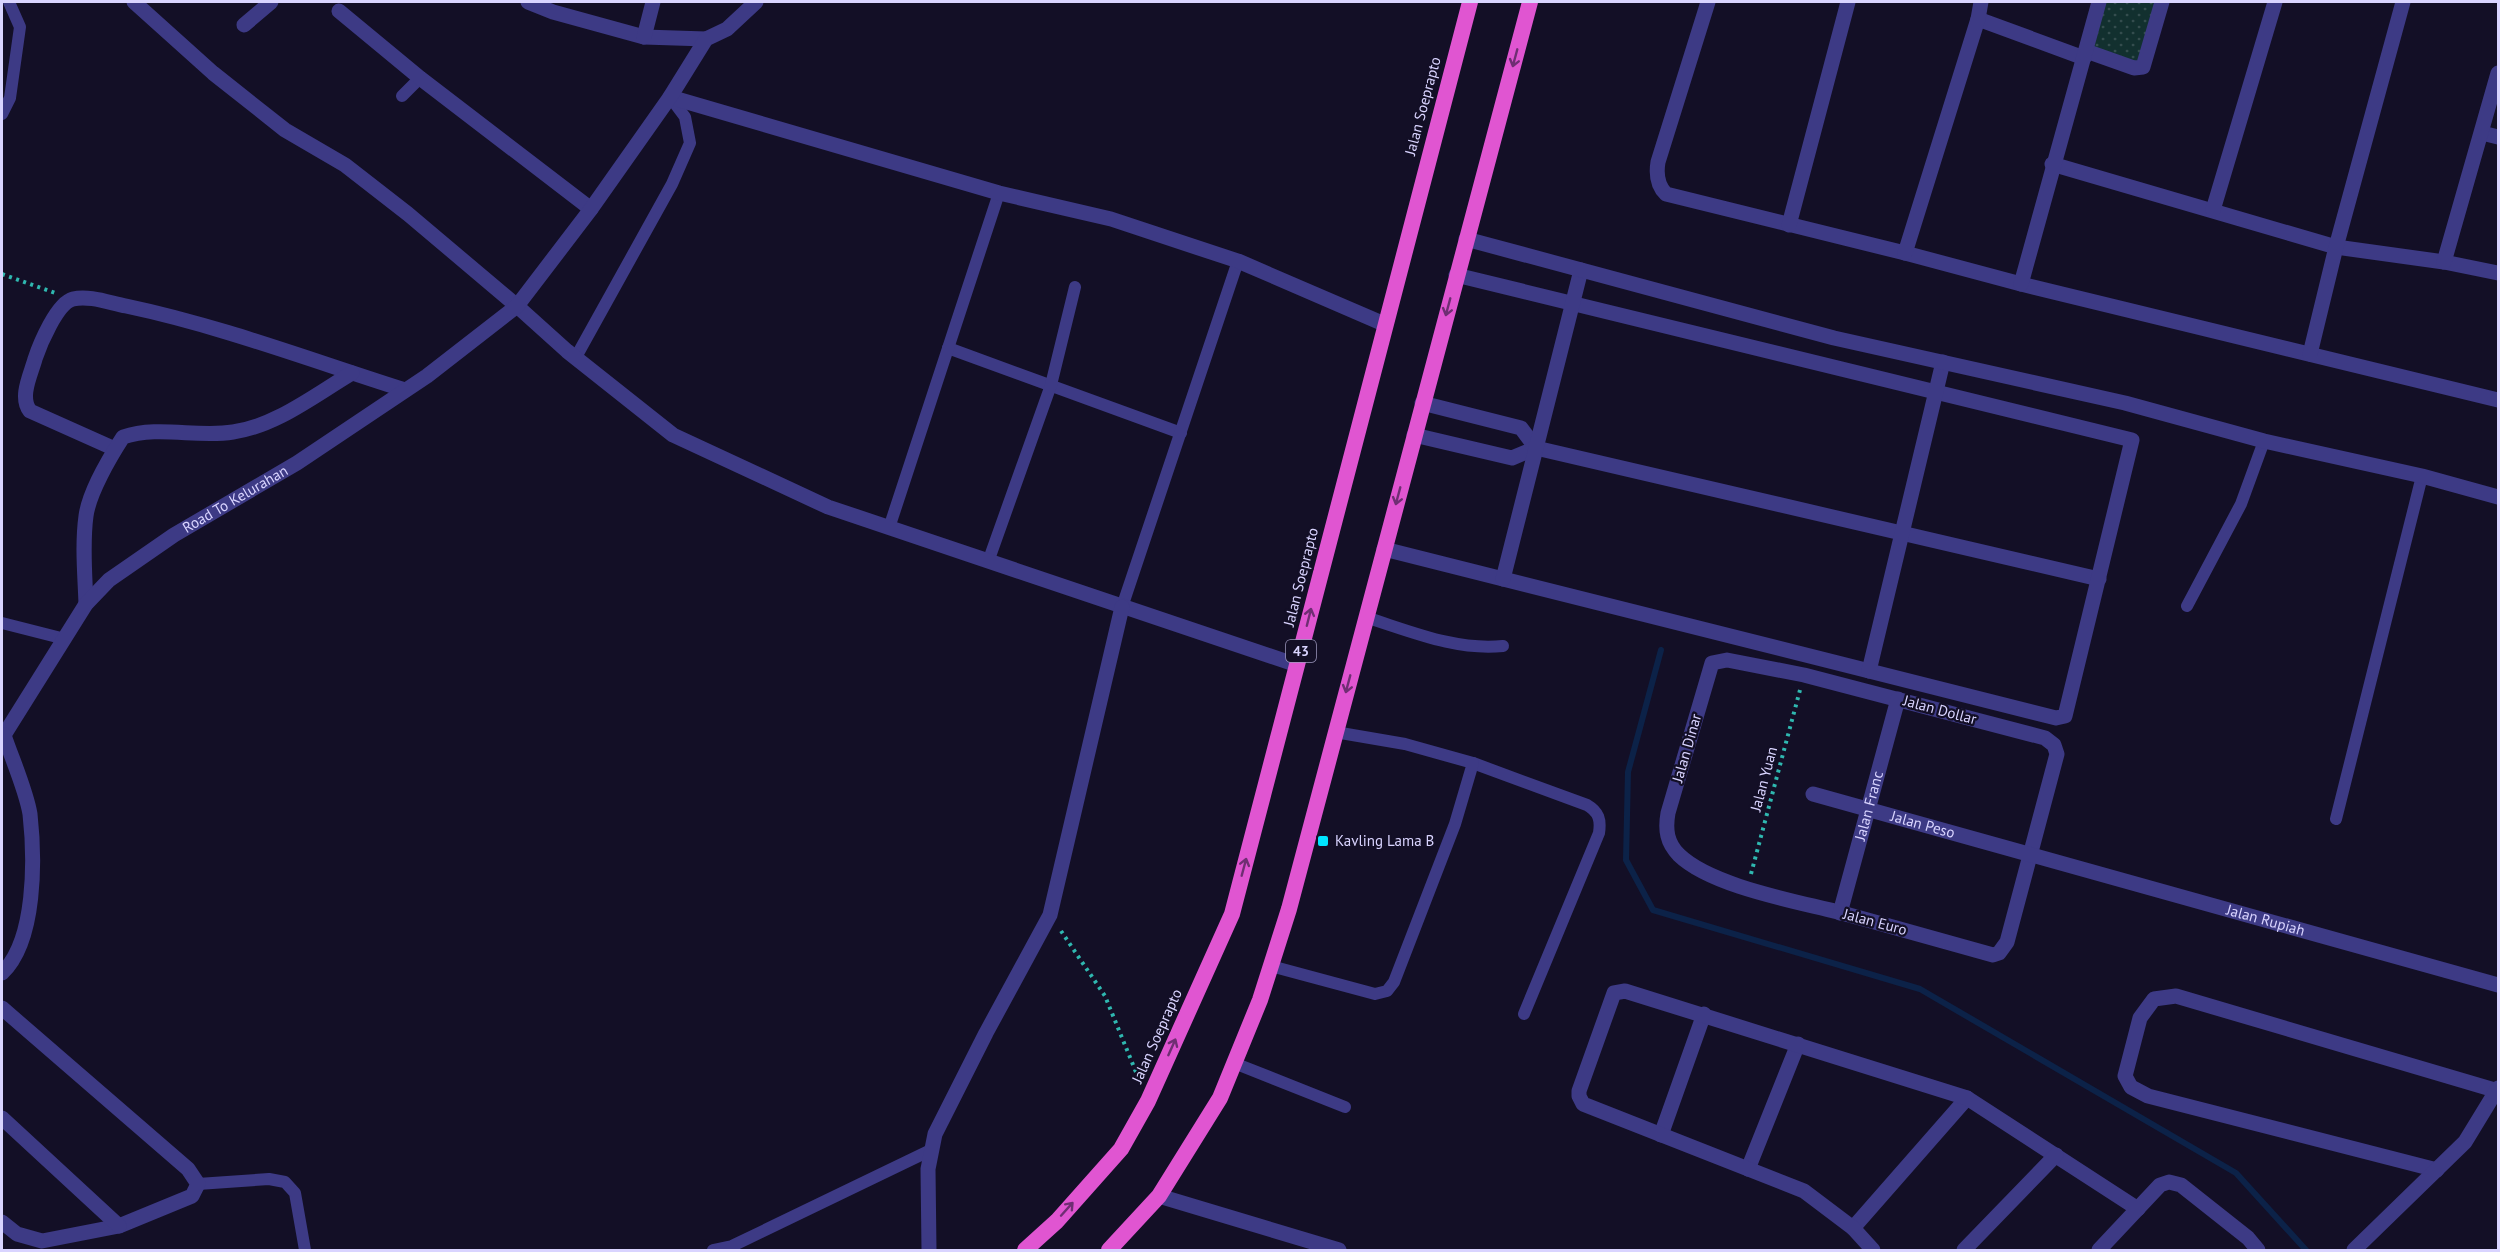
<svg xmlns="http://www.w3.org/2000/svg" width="2500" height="1252" font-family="'PT Sans',sans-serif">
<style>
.grass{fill:url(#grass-dots)}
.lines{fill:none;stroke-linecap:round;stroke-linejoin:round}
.stream{stroke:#0c2248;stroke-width:6}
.path{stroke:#2fb8b0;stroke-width:4;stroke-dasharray:3 4.5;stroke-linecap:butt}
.service{stroke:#3d3a85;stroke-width:12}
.minor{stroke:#3d3a85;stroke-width:15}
.tertiary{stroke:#3d3a85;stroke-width:15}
.trunk{stroke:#e055d1;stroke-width:16}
.oneway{stroke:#6f2e73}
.poi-dot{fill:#00e5ff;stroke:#130f26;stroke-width:2}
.labels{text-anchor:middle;stroke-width:4.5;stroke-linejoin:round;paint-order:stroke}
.shield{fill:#130f26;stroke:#9e99be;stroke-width:1.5}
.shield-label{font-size:14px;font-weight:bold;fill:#d9d4ff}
.street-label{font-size:15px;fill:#d9d4ff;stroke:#130f26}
.poi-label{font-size:15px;fill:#d9d4ff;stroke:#130f26;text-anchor:start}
</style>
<defs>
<pattern id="grass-dots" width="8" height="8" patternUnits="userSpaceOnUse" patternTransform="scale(1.5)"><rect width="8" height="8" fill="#12302f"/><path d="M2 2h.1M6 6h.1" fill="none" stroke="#344d4e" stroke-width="1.8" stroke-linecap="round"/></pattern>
</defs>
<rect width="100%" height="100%" fill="#130f26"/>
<path class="grass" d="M2101,2h60l-19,66 -55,-17z"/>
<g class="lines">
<path class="stream" d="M1661,650l-33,122 -2,88 27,50 267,79 316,184 70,77"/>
<g class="path">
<path d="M2,274l53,19"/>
<path d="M1751,874l49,-184"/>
<path d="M1061,931l44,65 33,81"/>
</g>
<g class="service">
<path d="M402,96l18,-18"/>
<path d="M2,114l8,-16 10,-71 -11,-25"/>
<path d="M948,348l233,85"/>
<path d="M576,357l96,-173 18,-41 -5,-26 -15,-20"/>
<path d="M889,528l110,-335"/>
<path d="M988,562l63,-177 24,-98"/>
<path d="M2187,606l54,-102 23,-63"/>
<path d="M1122,607l116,-346"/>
<path d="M1365,617c45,14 91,34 138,29"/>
<path d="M2,623l63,16"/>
<path d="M1473,763l114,42c12,7 14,15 12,28l-75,181"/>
<path d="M2336,819l86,-343"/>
<path d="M1271,966l104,28 12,-3 7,-9 61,-158 18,-61 -68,-19 -70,-12"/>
<path d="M1234,1063l111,44"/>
<path d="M198,1184l71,-5 16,3 10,11 10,57"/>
<path d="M713,1250l19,-4 199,-96"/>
</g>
<g class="minor">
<path d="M134,2l79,71 72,57 60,35 63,49 109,92 50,45 106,84 155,72 469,158"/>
<path d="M528,2l25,10 91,25 62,2"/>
<path d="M1708,2l-50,160c-2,12 -1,23 8,32l239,59 116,31 477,116"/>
<path d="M339,11l81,67 171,131"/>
<path d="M1978,19l106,39"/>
<path d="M244,25l27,-23"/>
<path d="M644,37l9,-35"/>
<path d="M2086,51l48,17 9,-1 19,-65"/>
<path d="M670,97l329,96 112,26 127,42 146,63"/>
<path d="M2482,133l16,4"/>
<path d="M2052,164l284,83 108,15 54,11"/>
<path d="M2213,210l62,-208"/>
<path d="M1789,225l59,-223"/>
<path d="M1905,253l73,-234 3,-17"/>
<path d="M2444,262l54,-189"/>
<path d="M2021,284l78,-282"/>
<path d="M2310,354l26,-107 67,-245"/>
<path d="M1422,403l99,25 15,20"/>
<path d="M1414,435l98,23 24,-10 563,131"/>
<path d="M115,449l-85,-38c-11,-14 1,-37 5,-52 5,-15 22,-56 38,-60 16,-4 37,4 53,7 95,20 187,55 279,84"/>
<path d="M1384,549l672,169 9,-2 67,-276 -676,-165"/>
<path d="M1503,579l78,-309"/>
<path d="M86,604c-1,-29 -4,-59 0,-88 3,-23 24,-59 37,-79 36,-12 74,1 110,-5 43,-6 82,-37 119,-59"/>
<path d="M1727,660l77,15 241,63 9,7 3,9 -50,188 -8,11 -6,2c-51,-14 -103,-29 -155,-43 -43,-11 -127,-26 -159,-57 -12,-12 -14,-25 -11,-42l44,-150z"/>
<path d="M1869,671l74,-309"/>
<path id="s1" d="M2,736l2,-1 82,-131 23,-24 65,-45 123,-72 130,-87 90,-70 74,-97 79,-112 36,-58 21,-10 29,-27"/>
<path id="s2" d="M1813,794l685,191"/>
<path id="s3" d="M1840,913l58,-214"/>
<path d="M2,973c34,-32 33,-114 28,-159 -4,-24 -18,-55 -26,-79"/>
<path d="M2,1008l186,161 10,15 -6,12 -73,30 -77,15 -25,-7 -15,-12"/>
<path d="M2,1118l117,108"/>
<path d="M1661,1135l43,-121"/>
<path d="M1748,1169l50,-125"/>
<path d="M2437,1170l-289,-74 -17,-9 -6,-11 15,-58 14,-19 22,-3 322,95"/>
<path d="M1853,1228l114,-130"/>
<path d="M929,1250l-1,-81 7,-35 51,-101 64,-118 72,-308"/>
<path d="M1873,1250l-20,-22 -49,-37 -221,-87 -4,-8v-5l35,-98 11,-2 342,107 171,111"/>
<path d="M1964,1250l92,-95"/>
<path d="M2099,1250l61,-65 9,-3 12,3 67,53 10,12"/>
<path d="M2354,1250l111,-108 33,-54"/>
</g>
<g class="tertiary">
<path d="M1466,239l368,99 291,65 139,38 158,35 76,21"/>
<path d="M1159,1196l180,54"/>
</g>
<g class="trunk">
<path d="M1025,1250l32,-29 64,-72 27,-48 84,-187 238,-912"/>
<path d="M1109,1250l50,-54 61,-98 40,-98 29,-91 241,-907"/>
</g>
</g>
<defs><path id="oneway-shaft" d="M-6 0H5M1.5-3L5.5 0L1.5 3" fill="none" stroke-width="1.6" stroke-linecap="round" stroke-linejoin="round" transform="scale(1.5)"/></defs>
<g class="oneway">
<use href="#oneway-shaft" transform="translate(1515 58) rotate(105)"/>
<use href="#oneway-shaft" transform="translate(1448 307) rotate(105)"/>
<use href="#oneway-shaft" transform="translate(1398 496) rotate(105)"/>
<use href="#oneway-shaft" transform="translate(1309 617) rotate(-76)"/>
<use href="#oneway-shaft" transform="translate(1348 684) rotate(105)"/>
<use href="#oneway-shaft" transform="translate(1244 867) rotate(-75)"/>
<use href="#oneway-shaft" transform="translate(1172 1047) rotate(-66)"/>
<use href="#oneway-shaft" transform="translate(1067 1209) rotate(-48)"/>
</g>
<rect class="poi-dot" x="1317" y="835" width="12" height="12" rx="3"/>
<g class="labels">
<rect class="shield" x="1286" y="640" width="30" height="22" rx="4.5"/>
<g class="shield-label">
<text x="1301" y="656">43</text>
</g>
<g class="street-label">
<text transform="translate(1423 106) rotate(-75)" y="5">Jalan Soeprapto</text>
<text dy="5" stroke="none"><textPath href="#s1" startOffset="340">Road To Kelurahan</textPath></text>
<text transform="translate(1301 577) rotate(-76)" y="5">Jalan Soeprapto</text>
<text transform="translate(1940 710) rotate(15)" y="5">Jalan Dollar</text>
<text transform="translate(1687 748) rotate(-74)" y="5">Jalan Dinar</text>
<text transform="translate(1764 779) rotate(-75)" y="5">Jalan Yuan</text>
<text dy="5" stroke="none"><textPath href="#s3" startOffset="111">Jalan Franc</textPath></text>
<text dy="5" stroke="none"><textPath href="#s2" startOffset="114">Jalan Peso</textPath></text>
<text dy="5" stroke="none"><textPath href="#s2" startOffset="470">Jalan Rupiah</textPath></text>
<text transform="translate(1875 922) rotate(15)" y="5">Jalan Euro</text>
<text transform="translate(1157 1036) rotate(-66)" y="5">Jalan Soeprapto</text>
</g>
<g class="poi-label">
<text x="1335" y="846">Kavling Lama B</text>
</g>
</g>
<rect width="2500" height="1252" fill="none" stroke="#d9d4ff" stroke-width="6"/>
</svg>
